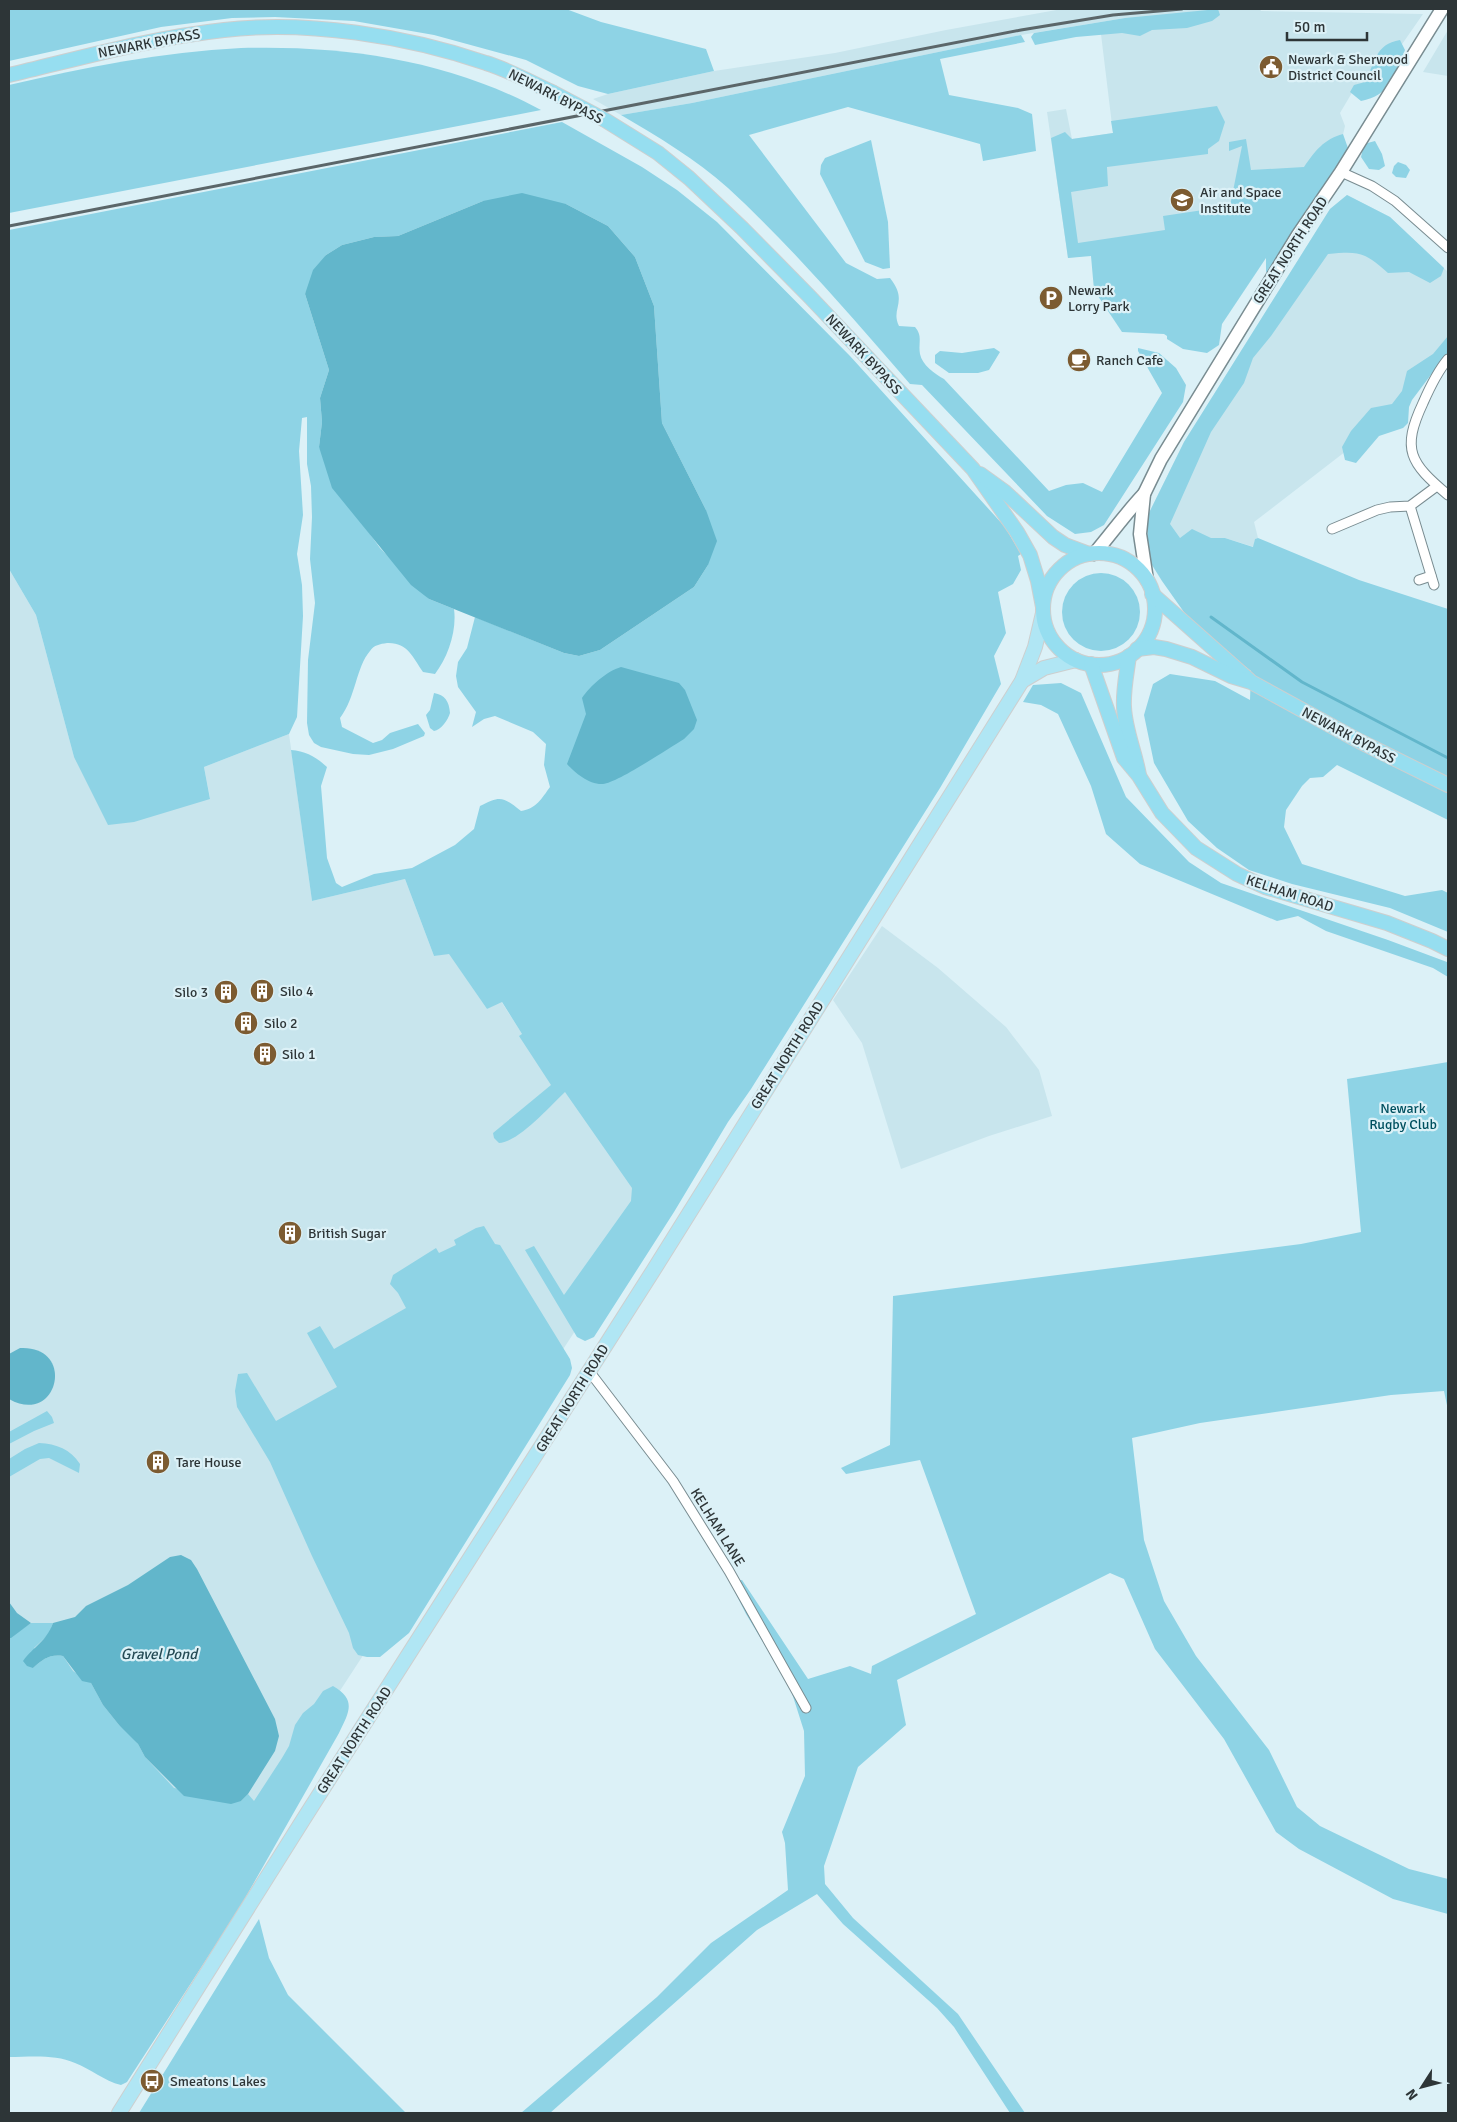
<svg xmlns="http://www.w3.org/2000/svg" width="1457" height="2122" font-family="Signika,sans-serif">
<style>
.built{fill:#c8e5ed}
.green{fill:#8ed3e5}
.water{fill:#62b6cb}
.lines{fill:none;stroke-linecap:round;stroke-linejoin:round}
.stream{stroke:#62b6cb;stroke-width:3}
.minor-casing{stroke:#798c91;stroke-width:11}
.secondary-casing{stroke:#798c91;stroke-width:15}
.primary-casing{stroke:#cdcfcf;stroke-width:16}
.trunk-casing{stroke:#cdcfcf;stroke-width:16}
.minor{stroke:#fff;stroke-width:9}
.secondary{stroke:#fff;stroke-width:12}
.primary{stroke:#b0e6f4;stroke-width:14}
.trunk{stroke:#96def0;stroke-width:14}
.rail{stroke:#5b6669;stroke-width:3}
.trunk-bridge-casing{stroke:#cdcfcf;stroke-width:16;stroke-linecap:butt}
.trunk-bridge{stroke:#96def0;stroke-width:14}
.labels{text-anchor:middle;stroke-width:4.5;stroke-linejoin:round;paint-order:stroke}
.street-label{font-size:14px;fill:#2d3537;stroke:#dcf1f7}
.poi-label{font-size:14px;fill:#2d3537;stroke:#dcf1f7;text-anchor:start}
.park-label{font-size:14px;fill:#00505f;stroke:#dcf1f7}
.water-label{font-size:15px;font-style:italic;fill:#244a54;stroke:#dcf1f7}
</style>
<rect width="100%" height="100%" fill="#dcf1f7"/>
<g class="built">
<path d="M1062,9h198l1,2 162,3 -52,75 -18,2 -13,22 5,13 -3,13 -58,91 -216,28 -21,-146 19,-3 6,30 41,-6 -13,-107 25,-8 -104,17 -329,68 -71,12 -28,-16 15,-5 106,-23 121,-18 111,-23z"/>
<path d="M1448,30v46l-25,-4 6,-10z"/>
<path d="M1347,195l43,22 58,55v77l-98,99 -96,74 4,16 -3,1 -1,8 -29,-9h-14l-32,17 -31,-40 36,-73 146,-233z"/>
<path d="M9,569l27,46 38,142 136,41 -6,-31 85,-33 23,167 93,-22 29,77 15,-3 38,56 14,-8 21,33 138,167 -430,658 -221,-175z"/>
<path d="M882,926l56,42 68,59 33,43 13,46 -63,20 -88,33 -39,-126 -29,-43z"/>
</g>
<g class="green">
<path d="M9,9h557l35,13 105,27 8,22 -106,23 -30,-8 -52,-26 -92,-25 -80,-14 -79,-4 -43,1 -71,9 -152,34z"/>
<path d="M1218,9l2,6 -8,6 -25,7 -35,2 -12,6 -18,-3 -46,4 -41,8 -4,-8 3,-4 91,-15z"/>
<path d="M1021,35l4,7 -85,17 9,36 69,13 14,6 4,37 -53,10 -3,-17 -132,-37 -99,28 97,128 31,16 13,-1c19,24 0,30 9,48l16,1c8,9 3,16 5,27 2,11 15,20 24,25l105,112 17,-6 17,-2 19,9 60,-99 -24,-42v-3l21,5 17,15 10,17 -3,17 -79,123 -13,7 -16,2 -28,-18 -125,-131 -12,-1c-58,-67 -117,-136 -182,-196 -32,-29 -70,-51 -107,-73l71,-12z"/>
<path d="M1400,40l5,10c-9,24 -15,46 -44,51l-11,-9 4,-7 11,-3c10,-19 10,-38 35,-42z"/>
<path d="M241,48c104,-3 208,12 300,62l-532,103v-128c77,-18 153,-33 232,-37z"/>
<path d="M1217,106l8,16 -6,19 -11,8v5l-101,13 1,19 -37,6 7,51 87,-13 -2,-14 67,-10 12,-60 -13,5v-9l17,-3 5,31 53,-3c11,-16 20,-28 39,-33l6,17 -78,120 -5,1v-14l-44,66 -3,21 -12,8 -24,-4 -16,-10v-3l-3,-2 -42,-2 -28,-42 -3,-34 -23,2 -17,-120 14,-6 7,7 41,-6 -2,-12z"/>
<path d="M562,122l80,45 35,23 40,32 133,134 155,171 16,27 -3,2 3,14 -8,14 -15,8 8,41 -12,23 7,28 -61,104 -189,301 -23,33 -54,90 -80,125 -9,4 -8,-4 -52,-87 9,-4 30,49 67,-94 1,-13 -67,-96c-15,14 -46,50 -66,51l-5,-5 -1,-5 58,-48 -32,-49 3,-2 -20,-32 -15,7 -38,-55 -15,2 -29,-77 -93,22 -21,-151c15,1 25,7 36,17l-6,19 6,72 9,25 6,4 32,-13 38,-6 43,-23 19,-16 6,-23c21,-11 23,-9 41,5 15,-2 21,-13 29,-24l-6,-22 2,-21 -13,-12 -38,-16 -11,3 -12,8 4,-15 -18,-25 -2,-11 2,-14 9,-14 8,-31 89,36 15,3 21,-6 94,-63 14,-22 -2,-55 -44,-87 -8,-117 -19,-49 -27,-31 -42,-22 -83,-3 -85,35 -24,1 -32,8 -16,10 -21,39 24,76 -9,28 2,24 -3,25 40,72 21,29 49,51 25,10c3,22 -6,48 -19,65l-12,-2c-10,-15 -16,-30 -36,-29 -7,1 -13,2 -17,8 -14,16 -14,46 -30,67l2,9 31,16 9,-3 8,-7 28,-9 7,9 -1,3 -31,13 -24,6 -16,-1 -32,-7 -7,-4 -5,-8 -2,-12 1,-63 7,-57 -5,-44 2,-42 -1,-31 -4,-22v-47l-5,1 -3,33 4,64 -6,39 5,31 1,31 -6,101 -8,17 -85,33 6,32 -76,23 -26,3 -34,-68 -38,-142 -27,-46v-339z"/>
<path d="M871,140l17,82 2,46 -7,1 -18,-7 -45,-88 1,-9 4,-7z"/>
<path d="M1375,141l7,13 3,12 -6,4 -10,-1 -8,-12 3,-13z"/>
<path d="M1398,162l8,3 4,5 -4,8 -10,-1 -4,-4 2,-7z"/>
<path d="M1347,195l43,22 54,51 -3,8 -11,7 -21,-11 -21,1c-24,-21 -28,-22 -60,-19l-57,82 -18,22 -9,25 -33,49 -41,92 10,14 12,-9 19,9h14l28,9 2,-8 3,-1 101,42 89,29v211l-111,-55 -14,12 -13,1 -8,8 -16,24 -2,17 18,37 103,32 37,-6 6,3v39l-58,-24 -98,-24 -43,-14 -32,-22 -29,-27 -34,-58 -10,-48 9,-31 17,-10 45,7 35,19 1,-29 -30,-23 -35,-33 -24,-34 -10,-16 -5,-18 1,-32 36,-73 146,-233z"/>
<path d="M1448,336v16l-36,48 -3,7 -1,16 -5,5 -24,8 -23,27 -11,-3 -3,-13 9,-16 20,-23 21,-4 10,-13 5,-20 26,-17z"/>
<path d="M994,348l6,4 -11,18 -11,3h-29l-14,-10v-8l5,-4 22,2z"/>
<circle cx="1101" cy="612" r="39"/>
<path d="M1061,683l20,10 45,104 63,65 32,21 167,57 59,22 1,15 -15,-9 -107,-37 -28,-15 -21,5 -137,-57 -34,-30 -15,-48 -33,-72 -17,-9 -18,-3 10,-17z"/>
<path d="M434,693c11,2 15,8 16,20 -2,7 -9,17 -16,18l-4,-3 -4,-13 4,-5z"/>
<path d="M1448,1062v348l-4,-19 -53,4 -191,28 -68,15 12,102 20,61 32,55 73,94 28,57 23,19 89,43 39,10v35l-55,-15 -94,-50 -23,-17 -52,-93 -69,-90 -31,-70 -14,-6 -213,107 9,45 -48,42 -34,99 1,18 28,34 105,96 67,99h-15l-56,-86 -17,-19 -94,-84 -26,-30 -60,36 -207,183h-29l136,-116 54,-54 77,-53 -3,-47 -3,-11 23,-56 -1,-45 -14,-44 -44,-73 -16,-32 12,-2 66,99 42,-13 21,8 1,-8 104,-52 -56,-154 -74,14 -5,-6 49,-23 3,-149 408,-52 60,-12 -14,-153z"/>
<path d="M484,1226l11,18 5,1 70,114 2,9 -2,7 -161,258 -29,24h-13l-9,-2 -5,-7 -4,-15 -37,-77 -42,-94 -33,-55 -2,-16 3,-17 9,-1 29,48 61,-34 -30,-54 13,-7 14,23 72,-41 -8,-15 -8,-9 3,-9 43,-27 3,5 17,-8 -2,-5 22,-12z"/>
<path d="M47,1411l5,6 2,6 -20,8 -25,13v-12z"/>
<path d="M39,1443c18,1 31,6 41,21l-1,9 -30,-15 -9,1 -31,18v-18l16,-10z"/>
<path d="M31,1623h22l-4,11 -15,14 -1,20c10,-9 17,-14 30,-12l10,15 18,12 12,22 16,20 10,8 9,11 7,13 29,31 67,13 7,-7 6,7 28,-43 7,-12 6,-21 8,-12 11,-9 9,-13 10,-5c24,14 16,26 6,47l-100,176 -112,173 -6,3c-17,-4 -30,-16 -46,-22 -20,-9 -45,-6 -66,-6v-419z"/>
<path d="M259,1919l10,39 19,37 118,118h-267z"/>
</g>
<g class="water">
<path d="M522,193l44,11 42,22 27,31 19,49 8,117 44,87 11,31 -9,24 -14,22 -94,63 -21,6 -15,-3 -135,-54 -18,-14 -79,-97 -13,-41 3,-25 -2,-24 9,-28 -24,-76 8,-24 13,-15 16,-10 32,-8 24,-1 85,-35z"/>
<path d="M621,667l58,16 6,7 12,30 -3,9 -10,10c-15,9 -67,44 -81,45 -13,1 -28,-11 -36,-20l19,-50 -4,-16c8,-12 25,-27 39,-31z"/>
<path d="M20,1348c57,-3 38,79 -11,51v-45z"/>
<path d="M181,1555l10,5 6,9 78,150 4,17 -4,15 -27,43 -7,7 -10,3 -47,-8 -39,-39 -7,-13 -19,-19 -16,-20 -12,-22 -9,-2 -19,-25c-13,-2 -20,3 -30,12l-6,-2 -4,-5c11,-15 23,-19 30,-38l22,-6 11,-11 42,-21 42,-28z"/>
<path d="M9,1602l8,11 14,10 -20,15h-2z"/>
</g>
<g class="lines">
<path class="stream" d="M1211,617l91,65 146,76"/>
<g class="minor-casing">
<g id="minor">
<path d="M1341,172l31,14 23,15 53,47"/>
<path d="M1448,359c-11,13 -18,28 -25,44 -22,47 -13,60 25,92"/>
<path d="M1410,506l24,79"/>
<path d="M1332,529l45,-19 13,-3 20,-1 27,-20"/>
<path d="M1419,580l12,-4"/>
<path d="M589,1371l84,110 56,90 77,137"/>
</g>
</g>
<g class="secondary-casing">
<g id="secondary">
<path d="M1094,554c17,-20 32,-41 50,-60"/>
<path d="M1147,580l-7,-46 4,-40 17,-35 137,-224 43,-63 101,-163"/>
</g>
</g>
<g class="primary-casing">
<g id="primary">
<path d="M1022,681l22,-13 32,-8"/>
<path d="M119,2113l184,-293 350,-549 369,-590 13,-34 8,-34"/>
</g>
</g>
<g class="trunk-casing">
<g id="trunk">
<path d="M9,75c72,-17 142,-37 215,-45 83,-10 183,6 262,33 23,7 44,19 66,29"/>
<path d="M605,120l53,33 31,25 53,50 68,69 163,172 44,63 13,23 8,26 5,26"/>
<path d="M980,474l25,18 48,45 12,8 24,9"/>
<circle cx="1099" cy="609" r="56"/>
<path d="M1152,594l97,86"/>
<path d="M1137,649l17,-2 12,2 26,8 39,19 20,6 108,59 89,44"/>
<path d="M1129,656c-2,16 -6,34 -5,51 1,23 11,45 15,68"/>
<path d="M1091,664l33,94 15,18 23,37 34,35 41,26 28,13 122,36 45,18 16,8"/>
</g>
</g>
<use href="#minor" class="minor"/>
<use href="#secondary" class="secondary"/>
<use href="#primary" class="primary"/>
<use href="#trunk" class="trunk"/>
<path class="rail" d="M9,226l1012,-196 92,-15 69,-6"/>
<g class="trunk-bridge-casing">
<path id="trunk-bridge" d="M552,92l53,28"/>
</g>
<use href="#trunk-bridge" class="trunk-bridge"/>
</g>
<defs>
<g id="civic-disc" transform="scale(1.25)"><circle r="9.5" fill="#7c5b31" stroke="#dcf1f7"/><path d="M-.6-6.5H3V-4.5H.6V-3L4-1V1h2V6H-6V1h2V-1L-.6-3ZM-1.2 2.5V6h2.4V2.5Z" fill="#fff"/></g>
<g id="university-disc" transform="scale(1.25)"><circle r="9.5" fill="#7c5b31" stroke="#dcf1f7"/><path d="M0-5L7-2L0 1L-7-2ZM-4 1L0 2.5L4 1V4Q0 6-4 4Z" fill="#fff"/></g>
<g id="parking-disc" transform="scale(1.25)"><circle r="9.5" fill="#7c5b31" stroke="#dcf1f7"/><path d="M-3.5-5.5H1a3.5 3.5 0 0 1 0 7H-1V5.5H-3.5ZM-1-3.4V-.6H.8a1.4 1.4 0 0 0 0-2.8Z" fill="#fff"/></g>
<g id="cafe-disc" transform="scale(1.25)"><circle r="9.5" fill="#7c5b31" stroke="#dcf1f7"/><path d="M-5.5-4.5H6V0H3Q3 3.5 0 3.5H-2.5Q-5.5 3.5-5.5 0ZM3-3.2v2h1.7v-2ZM-6 4.5H4V6H-6Z" fill="#fff"/></g>
<g id="building-disc" transform="scale(1.25)"><circle r="9.5" fill="#7c5b31" stroke="#dcf1f7"/><path d="M-4-6H4V6H1V3H-1V6H-4ZM-2.5-4.3h1.7v1.8h-1.7ZM.8-4.3h1.7v1.8H.8ZM-2.5-1h1.7V.8h-1.7ZM.8-1h1.7V.8H.8Z" fill="#fff"/></g>
<g id="bus-disc" transform="scale(1.25)"><circle r="9.5" fill="#7c5b31" stroke="#dcf1f7"/><path d="M-5-6H5V4H4V6H2V4H-2V6H-4V4H-5ZM-3.5-4V0h7V-4ZM-3.5 1.2v1.5H-2V1.2ZM2 1.2v1.5H3.5V1.2Z" fill="#fff"/></g>
</defs>
<g fill-rule="evenodd">
<use href="#civic-disc" x="1271" y="67"/>
<use href="#university-disc" x="1182" y="200"/>
<use href="#parking-disc" x="1051" y="298"/>
<use href="#cafe-disc" x="1079" y="360"/>
<use href="#building-disc" x="262" y="991"/>
<use href="#building-disc" x="226" y="992"/>
<use href="#building-disc" x="246" y="1023"/>
<use href="#building-disc" x="265" y="1054"/>
<use href="#building-disc" x="290" y="1233"/>
<use href="#building-disc" x="158" y="1462"/>
<use href="#bus-disc" x="152" y="2081"/>
</g>
<g class="labels">
<g class="street-label">
<text transform="translate(149 43) rotate(-11)" y="5">NEWARK BYPASS</text>
<text transform="translate(556 96) rotate(27)" y="5">NEWARK BYPASS</text>
<text transform="translate(1290 250) rotate(-57)" y="5">GREAT NORTH ROAD</text>
<text transform="translate(864 354) rotate(47)" y="5">NEWARK BYPASS</text>
<text transform="translate(1349 735) rotate(28)" y="5">NEWARK BYPASS</text>
<text transform="translate(1290 893) rotate(18)" y="5">KELHAM ROAD</text>
<text transform="translate(787 1055) rotate(-58)" y="5">GREAT NORTH ROAD</text>
<text transform="translate(572 1398) rotate(-58)" y="5">GREAT NORTH ROAD</text>
<text transform="translate(718 1527) rotate(58)" y="5">KELHAM LANE</text>
<text transform="translate(354 1740) rotate(-57)" y="5">GREAT NORTH ROAD</text>
</g>
<g class="poi-label">
<text x="1288" y="64">Newark &amp; Sherwood<tspan x="1288" dy="16">District Council</tspan></text>
<text x="1200" y="197">Air and Space<tspan x="1200" dy="16">Institute</tspan></text>
<text x="1068" y="295">Newark<tspan x="1068" dy="16">Lorry Park</tspan></text>
<text x="1096" y="365">Ranch Cafe</text>
<text x="280" y="996">Silo 4</text>
<text x="208" y="997" text-anchor="end">Silo 3</text>
<text x="264" y="1028">Silo 2</text>
<text x="282" y="1059">Silo 1</text>
<text x="308" y="1238">British Sugar</text>
<text x="176" y="1467">Tare House</text>
<text x="170" y="2086">Smeatons Lakes</text>
</g>
<g class="park-label">
<text x="1403" y="1113">Newark<tspan x="1403" dy="16">Rugby Club</tspan></text>
</g>
<g class="water-label">
<text x="159" y="1659">Gravel Pond</text>
</g>
</g>
<rect width="1457" height="2122" fill="none" stroke="#2d3537" stroke-width="20"/>
<g transform="translate(1422 2087) rotate(234)" stroke="#dcf1f7" stroke-width="4" paint-order="stroke">
<path d="M0-4L9 19L0 12L-9 19Z" fill="#2d3537"/>
<text y="-8" font-size="14" font-weight="bold" text-anchor="middle" fill="#2d3537">N</text>
</g>
<path d="M1287 32v8h80v-8" fill="none" stroke="#2d3537" stroke-width="2.5"/>
<text x="1294" y="32" font-size="15" fill="#2d3537" stroke="#dcf1f7" stroke-width="4" paint-order="stroke">50 m</text>
</svg>
